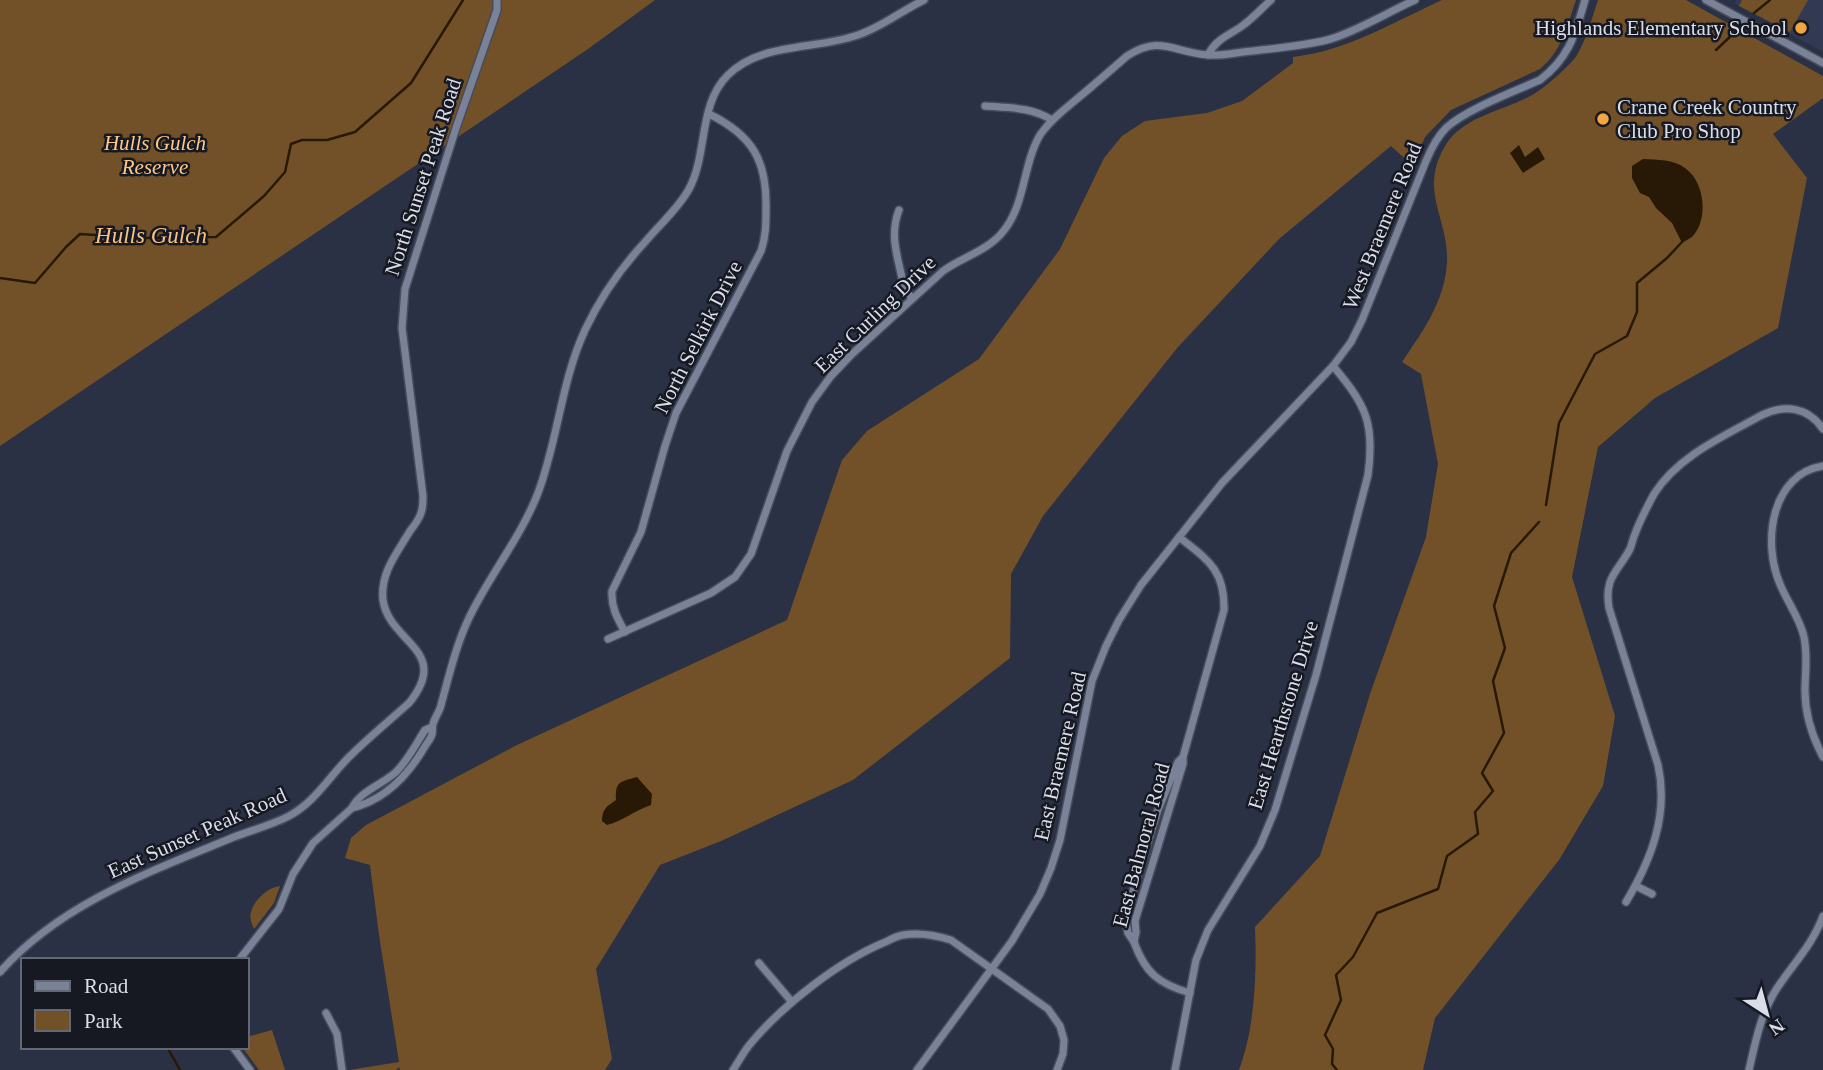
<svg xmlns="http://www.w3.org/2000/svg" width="1823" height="1070" font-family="'Times New Roman',serif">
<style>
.built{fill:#313953}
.green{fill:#735128}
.water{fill:#281906}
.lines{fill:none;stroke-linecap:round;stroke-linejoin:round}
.stream{stroke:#281906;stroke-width:2.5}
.street-casing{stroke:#464c5c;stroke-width:10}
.street{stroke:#7a8298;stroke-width:7}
.poi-dot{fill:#f2a541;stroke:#161922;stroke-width:2.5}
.labels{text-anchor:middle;stroke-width:5;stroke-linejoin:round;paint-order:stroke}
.poi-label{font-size:21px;fill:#d9deea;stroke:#161922;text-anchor:end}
.park-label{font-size:21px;font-style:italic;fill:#ffc889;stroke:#161922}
.street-label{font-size:21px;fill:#d9deea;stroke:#161922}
.water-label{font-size:23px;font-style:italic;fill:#f7c182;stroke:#161922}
</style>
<rect width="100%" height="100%" fill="#2a3144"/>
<path class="built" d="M1736,0h87v52l-89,-49z"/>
<g class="green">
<path d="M0,0h655l-67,49 -588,397z"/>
<path d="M1442,0h134c-9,26 -14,51 -36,69l-89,41 -26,27 -12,29 -22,-20 -112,93 -101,108 -135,169 -32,58 -1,84 -157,122 -132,61 -61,24 -64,104 16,90 -7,11h-205l-1,-3 -3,3h-47l50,-8 -20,-127 -9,-70 -25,-7 6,-20 15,-13 151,-80 270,-125 55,-160 25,-29 112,-72 81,-110 44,-91 18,-22 23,-15 62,-8 35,-12 51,-38v-6c53,-6 101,-35 149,-57z"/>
<path d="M1598,0h88l137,76v22l-50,36 34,44 -29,150 -123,70 -57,49 -26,130 43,139 -12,70 -44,74 -124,158 -12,52h-184c16,-42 18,-98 16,-143l65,-71 51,-165 55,-154 12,-73 -17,-90 -19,-12c21,-31 43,-61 45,-100 2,-43 -28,-70 -3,-114 18,-33 60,-36 90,-54 11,-7 36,-28 43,-39 10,-17 15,-37 21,-55z"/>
<path d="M1742,0h66l-18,32 -51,-26z"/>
<path d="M280,886l-6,17 -20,26c-2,-5 -5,-11 -3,-17 3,-12 17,-25 29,-26z"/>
<path d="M272,1030l13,40h-26l-17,-23h5v-10z"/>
</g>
<g class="water">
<path d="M1519,145l6,12 13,-10 7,12 -22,14 -13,-20z"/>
<path d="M1643,159c15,1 30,0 42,9 20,14 24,52 7,69 -3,2 -7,4 -10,6l-10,-20 -16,-15 -7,-11 -9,-4 -8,-15v-12z"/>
<path d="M637,777l15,17 -1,11c-16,5 -28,16 -44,20l-5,-4c0,-12 5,-15 14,-21 -1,-19 4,-18 21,-23z"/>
</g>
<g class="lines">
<g class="stream">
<path d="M1754,13l16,-13"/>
<path d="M1716,50l19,-18"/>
<path d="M0,278l35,5 31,-36 14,-13 62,4 74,-1 48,-41 21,-24 6,-28 11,-4h25l28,-8 56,-49 52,-83"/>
<path d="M1546,505l13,-82 36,-69 32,-18 10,-24v-29l30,-25 15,-16"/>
<path d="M167,1047l13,23"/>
<path d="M1337,1070l-5,-6 1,-15 -8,-14 16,-35 -5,-25 17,-18 24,-44 61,-24 9,-33 31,-22 -3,-22 18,-21 -11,-18 22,-40 -11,-52 12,-33 -11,-42 17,-53 28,-31"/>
</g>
<g class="street-casing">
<g id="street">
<path d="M1706,0l117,63"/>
<path d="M1208,55c8,-16 20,-19 34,-29 10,-7 19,-17 29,-26"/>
<path d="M985,106c25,2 46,1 67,14"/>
<path d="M899,210c-10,26 -1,47 4,73l3,8 6,7"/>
<path d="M1823,466c-52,8 -61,77 -43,118 7,18 20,34 24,53 4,20 1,35 1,54 0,24 7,45 18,66"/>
<path d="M1179,537c29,23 46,33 45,73l-41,147v7l-48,157 1,11 -2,10 -6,-9 -2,-11 3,-18 29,-94 20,-48 5,-5"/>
<path d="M625,632c-8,-14 -14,-25 -13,-41l29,-59 24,-86 11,-33 85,-162c5,-14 5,-28 5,-43 1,-48 -14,-73 -57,-94"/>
<path d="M608,639l103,-46 24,-16 16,-23 36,-103 25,-49 19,-26 20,-21 92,-84c18,-13 43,-20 58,-37 25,-28 21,-68 39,-99 10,-15 25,-26 38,-37 17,-14 33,-28 49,-42 34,-22 47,-3 82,-1 14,1 29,-3 43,-4 25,-3 51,-5 75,-11 27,-7 61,-28 88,-40"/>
<path d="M352,808c32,-8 56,-33 72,-60 2,-4 7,-9 8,-14 1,-3 0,-7 1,-10 2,-7 7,-13 8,-19 8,-29 15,-60 28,-87 20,-42 52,-81 69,-125 20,-53 23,-111 47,-163 15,-32 36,-62 60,-88 14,-17 34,-34 44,-53 19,-35 9,-85 39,-114 33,-33 88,-25 130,-40 24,-8 43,-24 66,-35"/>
<path d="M1636,886l16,8"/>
<path d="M1626,902c25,-42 43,-87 32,-137l-49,-157c-5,-31 8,-35 21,-59 2,-5 3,-11 5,-15 5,-14 12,-27 19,-40 24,-38 70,-58 108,-79 23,-11 46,-8 61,14"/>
<path d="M1134,942c11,31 25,42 56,51"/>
<path d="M239,960l40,-51 14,-35 20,-31 39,-35c8,-17 31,-24 44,-36 12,-12 20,-28 29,-42l7,-3"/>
<path d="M759,963l33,39"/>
<path d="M0,972c61,-69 152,-101 234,-135 18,-7 38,-12 55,-21 26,-14 40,-39 60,-59 19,-19 40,-36 60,-54 43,-53 -20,-60 -26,-103 -3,-27 14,-47 27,-69 4,-5 9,-12 11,-18 2,-5 2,-11 2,-17l-21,-168 3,-39 51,-161 41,-118v-10"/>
<path d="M326,1013l11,21 5,36"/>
<path d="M233,1047l17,23"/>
<path d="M733,1070c6,-9 11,-19 18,-27 32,-38 87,-81 132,-100 7,-3 13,-7 20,-8 17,-3 32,0 48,5l97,69 12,17 4,14 -1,14 -6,16"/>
<path d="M917,1070l95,-129 28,-47 11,-26 9,-28 32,-159 14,-35 13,-26 22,-35 81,-102 111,-117 18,-24 11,-22 64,-159c5,-12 11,-24 20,-33 21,-19 67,-36 94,-48 30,-23 35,-46 45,-80"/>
<path d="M1175,1070l21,-110 12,-30 52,-84 15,-36 41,-135 52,-200c7,-52 -2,-70 -35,-109"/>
<path d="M1749,1070c6,-26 11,-53 25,-77 16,-26 39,-48 49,-77"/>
</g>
</g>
<use href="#street" class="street"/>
</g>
<g class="poi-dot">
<circle cx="1801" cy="28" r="7"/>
<circle cx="1603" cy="119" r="7"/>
</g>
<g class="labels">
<g class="poi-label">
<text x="1787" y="35">Highlands Elementary School</text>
<text x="1617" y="114" text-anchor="start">Crane Creek Country<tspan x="1617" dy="24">Club Pro Shop</tspan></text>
</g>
<g class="park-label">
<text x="155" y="150">Hulls Gulch<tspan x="155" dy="24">Reserve</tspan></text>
</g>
<g class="street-label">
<text transform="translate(423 177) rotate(-72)" y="7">North Sunset Peak Road</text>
<text transform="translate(1382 226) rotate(-68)" y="7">West Braemere Road</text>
<text transform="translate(875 314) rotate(-44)" y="7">East Curling Drive</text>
<text transform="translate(698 337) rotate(-63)" y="7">North Selkirk Drive</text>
<text transform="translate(1283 715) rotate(-73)" y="7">East Hearthstone Drive</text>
<text transform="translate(1060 756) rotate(-77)" y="7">East Braemere Road</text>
<text transform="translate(197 833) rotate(-24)" y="7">East Sunset Peak Road</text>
<text transform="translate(1141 845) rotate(-75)" y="7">East Balmoral Road</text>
</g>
<g class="water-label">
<text x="151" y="243">Hulls Gulch</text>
</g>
</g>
<rect x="21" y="958" width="228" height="91" fill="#161922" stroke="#646872" stroke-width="2"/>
<rect x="35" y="981" width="35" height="10" fill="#7a8298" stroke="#646872" stroke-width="2"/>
<text x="84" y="993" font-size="21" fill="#d9deea">Road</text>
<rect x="35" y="1010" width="35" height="21" fill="#735128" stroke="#646872" stroke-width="2"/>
<text x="84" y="1028" font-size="21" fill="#d9deea">Park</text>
<g transform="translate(1767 1014) rotate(144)" stroke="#161922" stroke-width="5" paint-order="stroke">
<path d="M0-5L12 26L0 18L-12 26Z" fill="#d9deea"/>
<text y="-10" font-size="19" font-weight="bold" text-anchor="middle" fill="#d9deea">N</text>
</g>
</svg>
